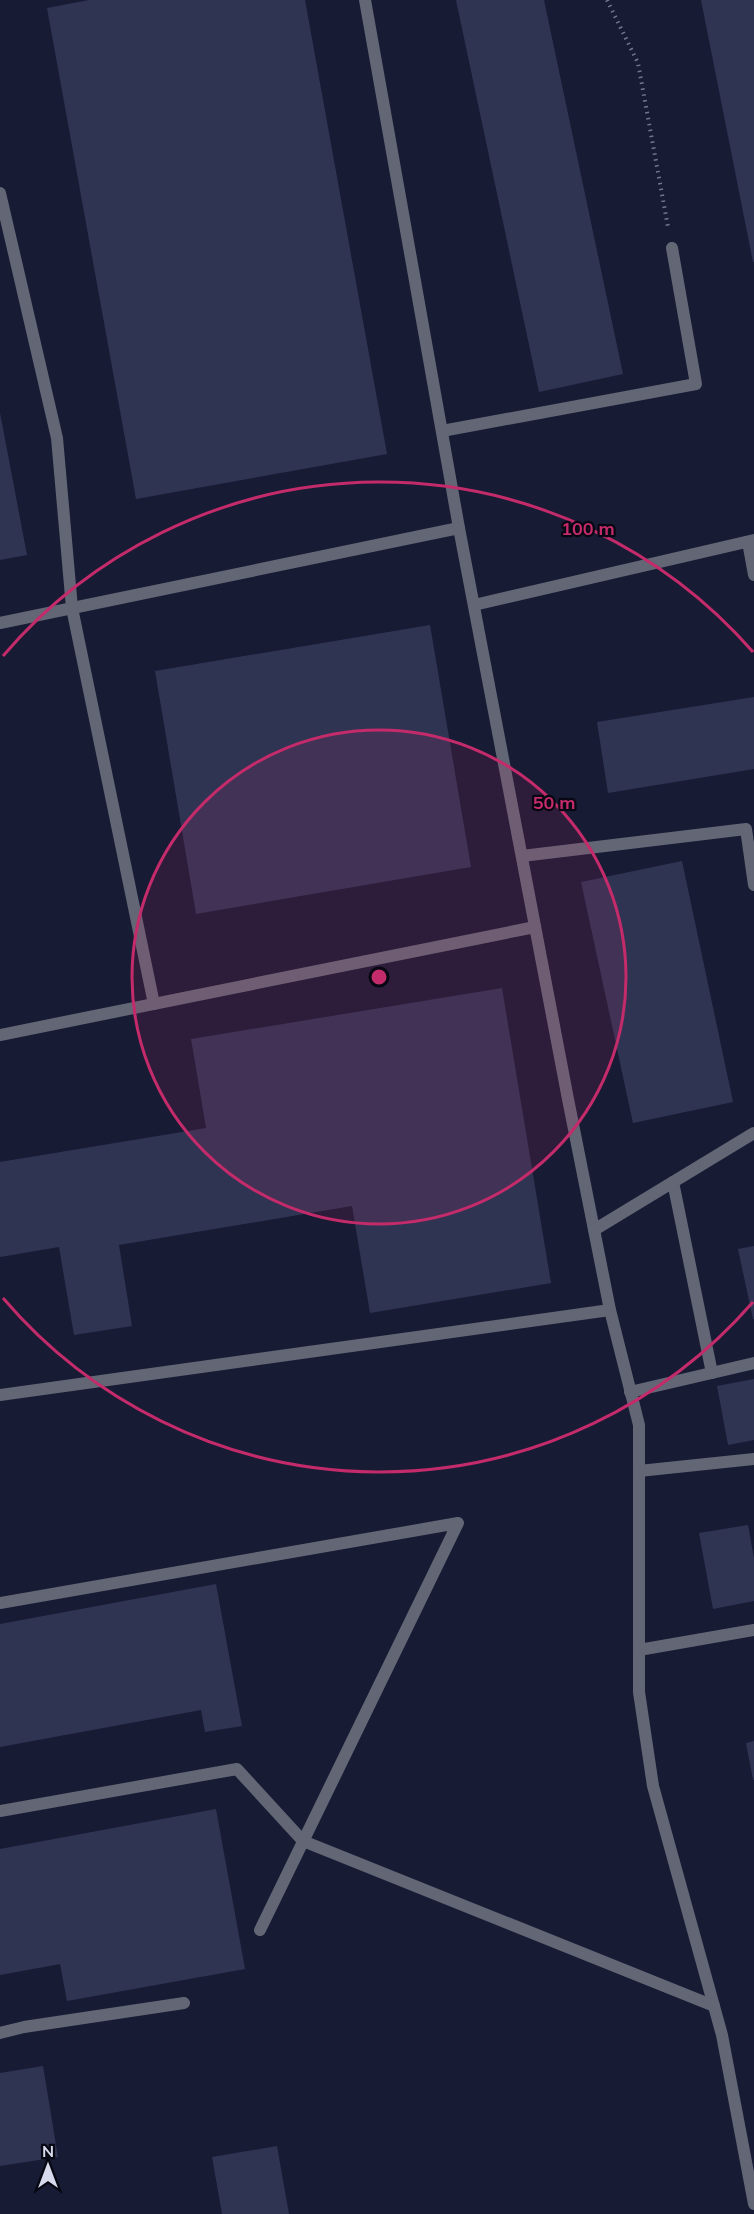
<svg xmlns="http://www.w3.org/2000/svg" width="754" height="2214" font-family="Mulish,sans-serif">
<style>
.building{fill:#303453}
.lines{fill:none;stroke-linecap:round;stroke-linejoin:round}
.path{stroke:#73768c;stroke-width:4;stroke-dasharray:1.5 4.5;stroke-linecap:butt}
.lane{stroke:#636675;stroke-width:12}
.ring{fill:none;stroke:#c42b6a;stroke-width:3}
.centre{fill:#c42b6a;stroke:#060712;stroke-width:3}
.ring-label{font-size:18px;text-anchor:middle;font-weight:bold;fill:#c42b6a;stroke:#060712;stroke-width:4.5;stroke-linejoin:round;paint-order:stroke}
</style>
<rect width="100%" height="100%" fill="#181b34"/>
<g class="building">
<path d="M89,0h216l82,454 -251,45 -89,-491z"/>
<path d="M456,0h88l79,374 -84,18z"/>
<path d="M701,0h53v262h-1z"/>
<path d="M0,413l27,142 -27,5z"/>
<path d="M430,625l41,242 -275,47 -41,-243z"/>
<path d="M754,697v72l-146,24 -11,-71z"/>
<path d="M682,861l51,241 -100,21 -52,-241z"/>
<path d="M502,988l49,295 -181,30 -18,-107 -233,39 13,81 -58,9 -15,-88 -59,10v-95l206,-34 -15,-89z"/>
<path d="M754,1246v73h-1l-15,-70z"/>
<path d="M754,1379v61l-26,5 -11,-59z"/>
<path d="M748,1525l6,33v43l-41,8 -14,-76z"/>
<path d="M216,1584l26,142 -37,6 -4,-22 -201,37v-123z"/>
<path d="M754,1741v39h-1l-7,-37z"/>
<path d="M216,1809l29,160 -178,32 -7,-37 -60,11v-126z"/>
<path d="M43,2066l15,91 -58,9v-93z"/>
<path d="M277,2146l12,68h-67l-10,-57z"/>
</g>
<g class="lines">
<path class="path" d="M607,0l31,63 30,164"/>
<g class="lane">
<path d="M365,0l94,528 109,571 42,211 29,115v267l14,94 69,249 32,169"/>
<path d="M0,193l57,245 15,170 82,396"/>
<path d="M442,431l254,-47 -24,-136"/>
<path d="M748,542l6,33"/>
<path d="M474,605l280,-65"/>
<path d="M0,623l459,-95"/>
<path d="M522,856l224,-27 8,56"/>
<path d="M0,1035l535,-108"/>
<path d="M673,1182l39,191"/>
<path d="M594,1230l160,-97"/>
<path d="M630,1392l124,-29"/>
<path d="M0,1395l610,-85"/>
<path d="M639,1471l115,-12"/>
<path d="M0,1603l458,-80 -198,407"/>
<path d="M639,1650l115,-20"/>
<path d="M0,1811l237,-42 66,72 411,165"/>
<path d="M0,2033l24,-6 160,-24"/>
</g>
</g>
<circle cx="379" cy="977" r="247" fill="#c42b6a" fill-opacity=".12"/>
<g class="ring">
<circle cx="379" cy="977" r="247"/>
<path d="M753 1302A495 495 0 0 1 3 1298M3 656A495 495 0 0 1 753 652"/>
</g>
<circle cx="379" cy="977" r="9" class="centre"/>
<g class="ring-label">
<text x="588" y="535">100 m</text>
<text x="554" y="809">50 m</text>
</g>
<g transform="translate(48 2166)" stroke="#060712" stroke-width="4.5" paint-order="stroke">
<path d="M0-4.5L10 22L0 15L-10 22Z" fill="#d7daec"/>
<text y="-9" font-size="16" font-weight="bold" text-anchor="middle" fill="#d7daec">N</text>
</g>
</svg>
